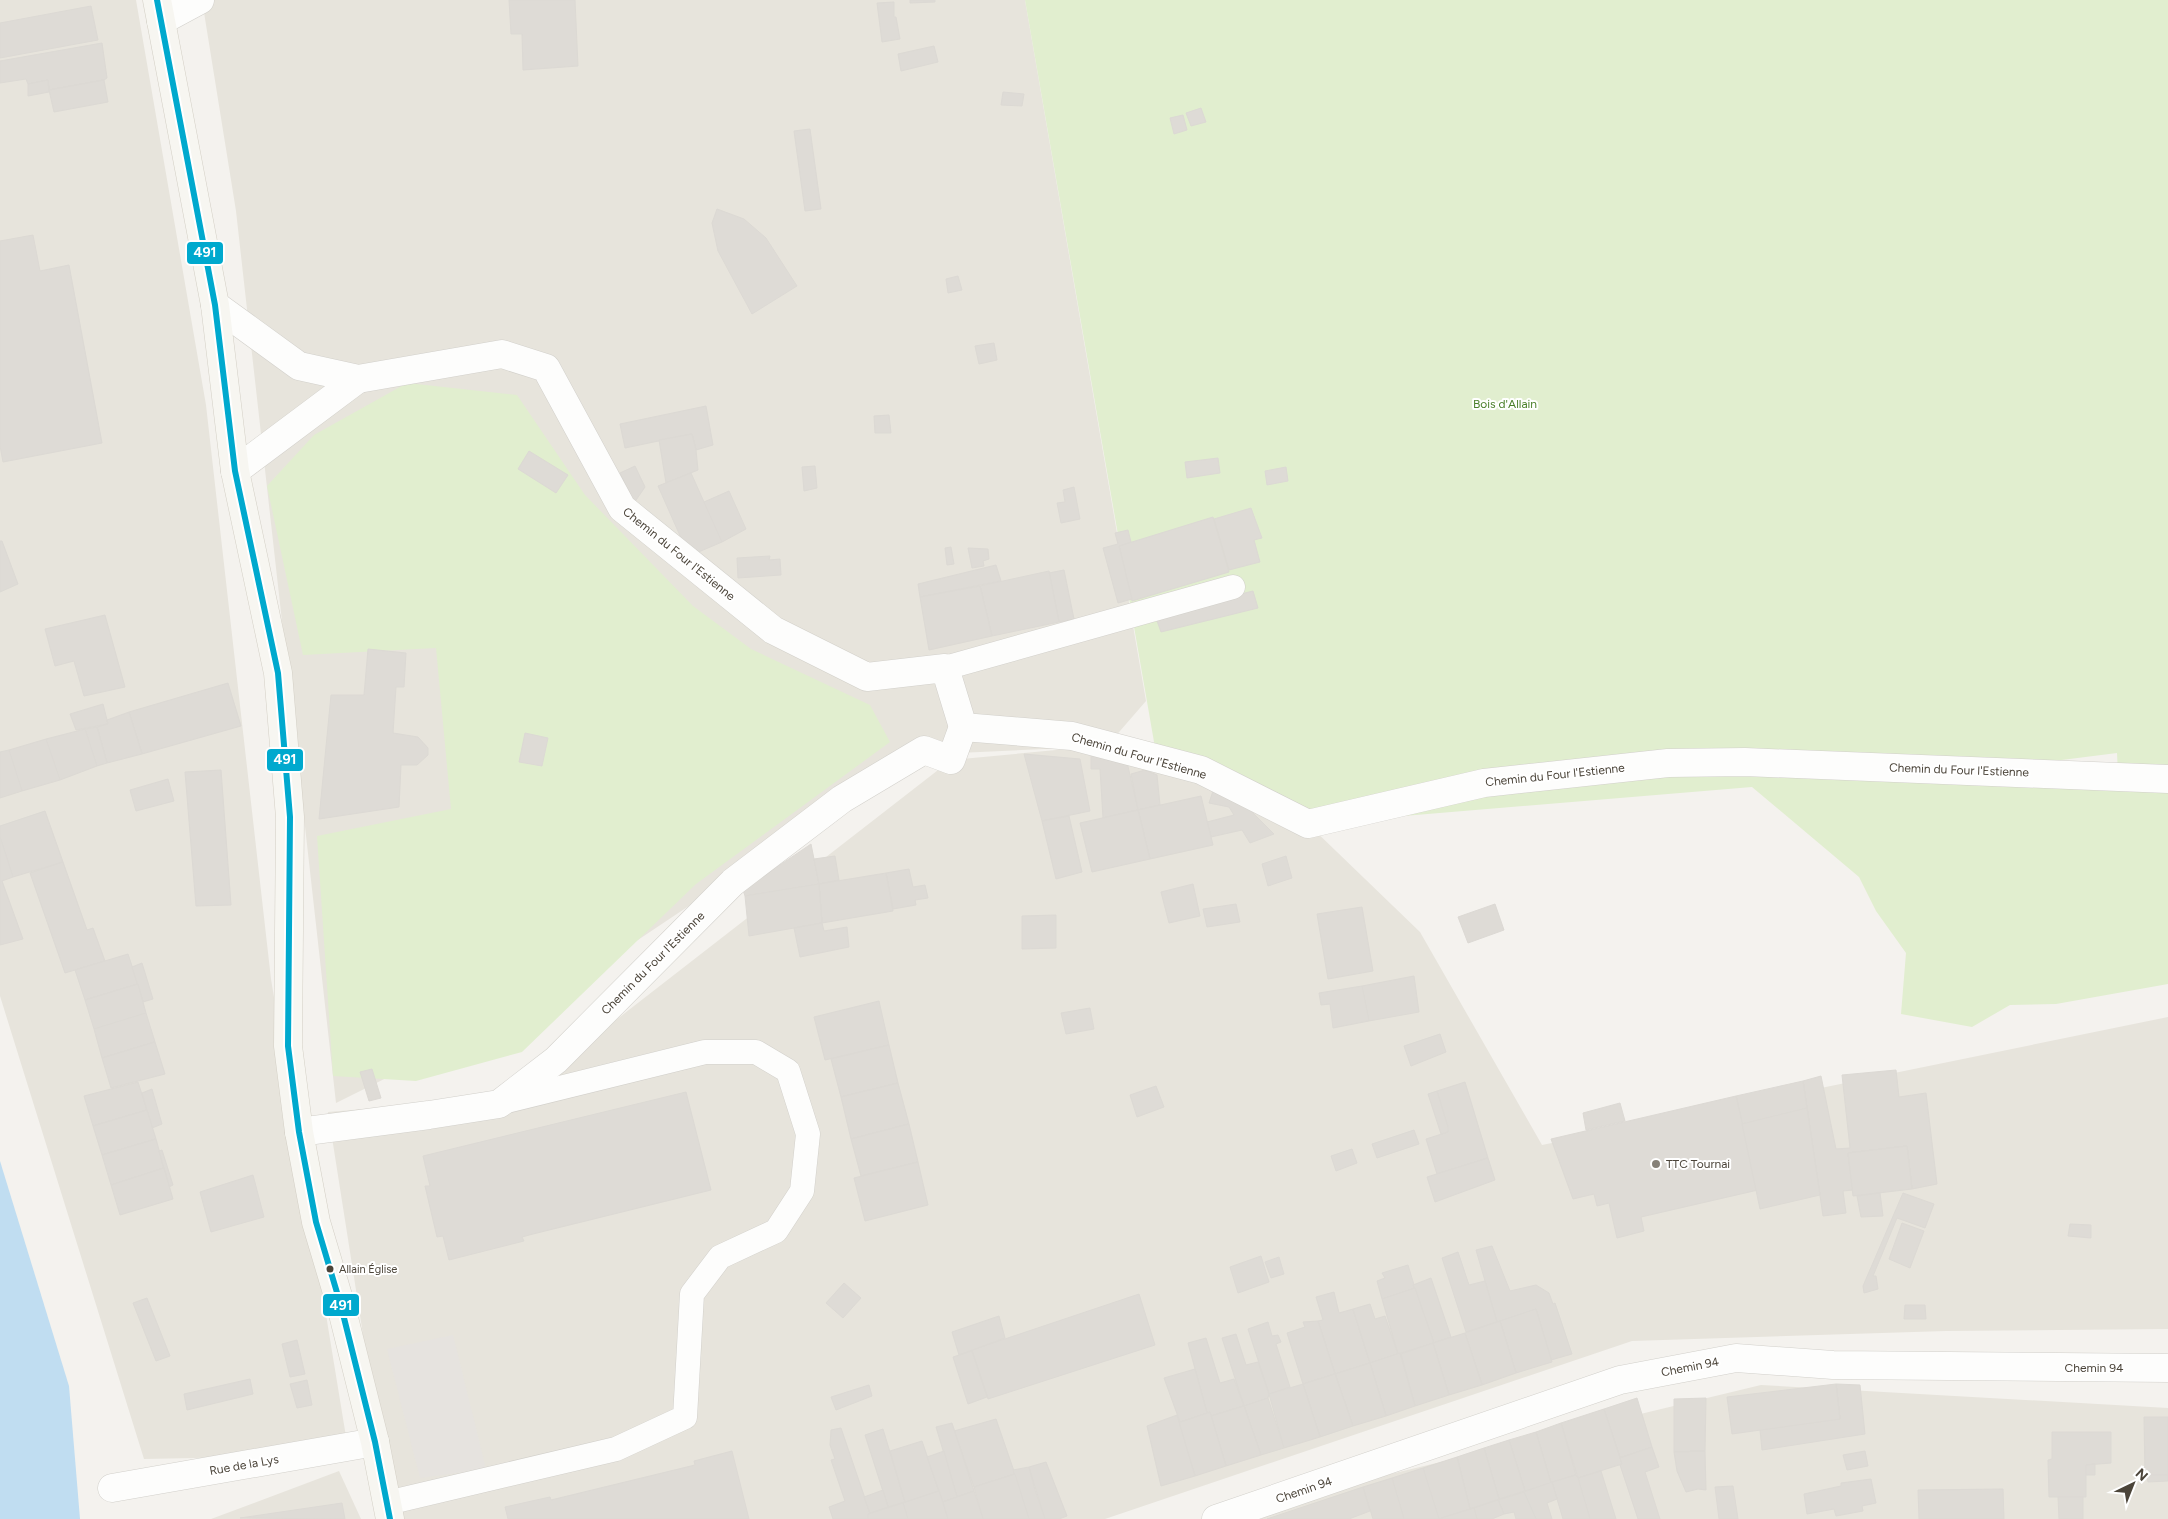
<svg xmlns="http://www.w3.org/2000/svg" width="2168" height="1519" font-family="Figtree,sans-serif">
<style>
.residential{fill:#e7e4dc}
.green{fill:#e1eecf;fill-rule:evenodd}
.parking{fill:#e6e3df}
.water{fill:#c0ddf1}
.building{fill:#dedbd6;stroke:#dcd9d4}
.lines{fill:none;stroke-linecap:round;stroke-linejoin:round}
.service-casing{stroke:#d2d0cb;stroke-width:25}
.minor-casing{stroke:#d2d0cb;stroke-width:29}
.secondary-casing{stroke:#d3cfc5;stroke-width:29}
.service{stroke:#fdfdfc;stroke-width:24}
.minor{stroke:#fdfdfc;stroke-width:28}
.secondary{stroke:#f7f6f1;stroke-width:28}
.bus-1-casing{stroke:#fff;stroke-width:10}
.bus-1{stroke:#00a9ce;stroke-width:6}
.poi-dot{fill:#868178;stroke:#fff;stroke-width:2}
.bus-dot{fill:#4b4439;stroke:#fff;stroke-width:2}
.labels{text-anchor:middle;stroke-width:4;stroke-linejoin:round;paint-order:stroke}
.bus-label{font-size:11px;fill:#4b4439;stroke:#fff;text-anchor:start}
.park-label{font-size:12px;fill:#4a7f2a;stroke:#fff}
.street-label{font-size:12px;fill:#4b4439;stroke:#fff}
.poi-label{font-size:12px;fill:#4b4439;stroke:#fff;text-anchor:start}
.line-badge{stroke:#fff;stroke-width:2}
.badge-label{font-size:14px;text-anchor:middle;font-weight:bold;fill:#fff}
</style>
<rect width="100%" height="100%" fill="#f4f2ee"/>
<g class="residential">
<path d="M0,0h136l70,405 65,574 78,476 -205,4 -144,-463z"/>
<path d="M202,0h823l121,701 -39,45 201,78 112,108 122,213 626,-128v312l-222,2 -314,10 -527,178h-713l-64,-407 190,-16 433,-336 137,-13 -173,8 -352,235 -227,113 -100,-892z"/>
<path d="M1761,1385l407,23v111h-906l-4,-13z"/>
<path d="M339,1471l22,48h-150z"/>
</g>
<g class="green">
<path d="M1025,0h1143v984l-112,20 -46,1 -38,22 -71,-13 5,-61 -30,-42 -17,-34 -107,-90 -444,37 -151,-65zM2117,753l1,21 -96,-9z"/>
<path d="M407,383l110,12 68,100 108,111 58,43 119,56 20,37 -194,142 -174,168 -106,29 -83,-5 -16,-240 134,-27 -15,-161 -133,7 -36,-169 47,-51z"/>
</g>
<path class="parking" d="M453,1335l33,134 -66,9 -33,-129z"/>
<path class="water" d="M0,1161l69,225 11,133h-80z"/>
<g class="building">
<path d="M509,0h66l3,66 -55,4 -1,-36h-11z"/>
<path d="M910,0h25v2l-25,1z"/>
<path d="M894,2v15h2l4,22 -18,3 -5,-39z"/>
<path d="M91,6l7,34 -98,18v-35z"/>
<path d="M102,43l5,35 -3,2 -55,10 -1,-10 -20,4 -2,-5 -26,4v-22z"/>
<path d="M934,46l4,16 -37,9 -3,-17z"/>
<path d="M48,80l1,12 -21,4v-12z"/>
<path d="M104,80l4,22 -54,10 -5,-22z"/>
<path d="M1003,92l21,2 -2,12 -21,-1z"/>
<path d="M1201,108l5,14 -15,4 -5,-13z"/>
<path d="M1183,115l4,15 -13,4 -4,-16z"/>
<path d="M810,129l11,80 -16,2 -11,-80z"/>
<path d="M717,209l27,10 22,19 31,48 -45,28 -34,-63 -6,-28z"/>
<path d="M33,235l7,36 29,-6 33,178 -99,19 -3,-16v-205z"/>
<path d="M958,276l4,14 -14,3 -2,-14z"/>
<path d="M994,343l3,17 -18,4 -4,-18z"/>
<path d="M706,406l7,39 -17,5 -4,-16 -67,14 -5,-24z"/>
<path d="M889,415l2,18h-16l-1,-17z"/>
<path d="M692,434l4,16 2,20 -32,13 -7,-43z"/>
<path d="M529,451l39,24 -12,18 -38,-24z"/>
<path d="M1218,458l2,15 -33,5 -2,-16z"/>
<path d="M635,466l10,21 -11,16 -14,-30z"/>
<path d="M815,466l2,22 -13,3 -2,-24z"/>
<path d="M1286,467l2,14 -21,4 -2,-14z"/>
<path d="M691,473l31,69 -33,14 -31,-70z"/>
<path d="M1074,487l6,32 -19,4 -4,-20 8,-1 -2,-12z"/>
<path d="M729,491l17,38 -24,13 -18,-40z"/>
<path d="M1251,508l11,30 -8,2 6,22 -31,8 -15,-51z"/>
<path d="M1213,517l16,55 -97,29 -13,-55z"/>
<path d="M1128,530l3,12 -12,4 13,53 -14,4 -15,-55 15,-4 -3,-11z"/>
<path d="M0,541h2l16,43 -18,8z"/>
<path d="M951,547l3,17 -7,1 -2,-17z"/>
<path d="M968,548l20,1 1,10 -6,2 1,5 -12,2z"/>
<path d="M770,556l-1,4 11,-1 1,16 -43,3 -1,-20z"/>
<path d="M996,565l5,16 -81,16 -2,-13z"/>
<path d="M1064,570l10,49 -15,3 -10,-49z"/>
<path d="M1049,571l10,51 -67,14 -12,-50z"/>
<path d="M980,586l12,50 -63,14 -9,-53z"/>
<path d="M1253,591l5,17 -97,24 -6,-17z"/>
<path d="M105,615l20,72 -41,9 -10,-35 -19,5 -10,-37z"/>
<path d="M368,649l38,4 -2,34h-8l-3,46 25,4 10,11v7l-11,10h-16l-2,42 -80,12 12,-124h33z"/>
<path d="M228,683l13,43 -99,28 -13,-42z"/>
<path d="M103,704l5,20 -32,6 -6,-16z"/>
<path d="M129,712l13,42 -35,9 -10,-36 11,-3 -1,-4z"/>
<path d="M97,727l10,36 -10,3 -12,-37z"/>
<path d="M85,729l12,37 -37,14 -14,-41z"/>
<path d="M525,733l23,5 -6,28 -23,-4z"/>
<path d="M46,739l14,41 -38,11 -13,-41z"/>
<path d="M9,750l13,41 -22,7v-46z"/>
<path d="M1091,753l36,9 11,48 -35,8 -3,-49h-9z"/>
<path d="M1024,754l56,5 10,52 -48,10z"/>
<path d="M221,770l10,135 -35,1 -11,-134z"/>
<path d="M1145,770l12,5 3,30 -22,5 -7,-36z"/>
<path d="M168,779l6,22 -38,10 -6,-21z"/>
<path d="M1213,791l24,6 37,37 -24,9 -8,-13 -31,7 -4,-15 27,-7 -5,-8 -20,-4z"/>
<path d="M1201,796l12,49 -63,14 -12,-49z"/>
<path d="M1138,810l12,49 -58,13 -12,-49z"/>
<path d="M45,811l18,51 -50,15 -13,-40v-11z"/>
<path d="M1069,816l13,56 -26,7 -14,-58z"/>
<path d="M0,837l13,40 -11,4 21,58 -23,6z"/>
<path d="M811,844l8,40 -74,12 -2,-6z"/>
<path d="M835,856l4,24 -20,4 -5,-25z"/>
<path d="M1286,856l6,22 -24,8 -6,-22z"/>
<path d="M63,862l24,68 6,-2 12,33 -40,12 -35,-100z"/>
<path d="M909,869l4,18 12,-2 3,13 -13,2 1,5 -23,4 -7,-36z"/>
<path d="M886,873l7,38 -71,12 -3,-39z"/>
<path d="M819,884l3,39 -73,13 -4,-40z"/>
<path d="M1193,884l7,32 -31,7 -8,-31z"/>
<path d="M1236,904l4,18 -33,5 -4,-18z"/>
<path d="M1495,904l9,26 -36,13 -10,-26z"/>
<path d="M1362,907l11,64 -45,8 -11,-65z"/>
<path d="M1056,915v33l-34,1v-33z"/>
<path d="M822,923l2,8 23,-4 2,20 -49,10 -6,-29z"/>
<path d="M128,954l10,30 -53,16 -10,-30z"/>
<path d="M142,963l11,36 -10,3 -11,-35z"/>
<path d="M1414,976l5,36 -50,9 -7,-35z"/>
<path d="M138,984l8,29 -52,16 -9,-29z"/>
<path d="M1362,986l7,35 -36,7 -3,-24 -9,1 -2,-12z"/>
<path d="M879,1001l10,44 -64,15 -11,-43z"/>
<path d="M1090,1008l4,21 -28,5 -5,-21z"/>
<path d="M146,1013l9,29 -53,16 -8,-29z"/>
<path d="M1440,1034l6,18 -35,14 -7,-20z"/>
<path d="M155,1042l10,32 -54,14 -9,-30z"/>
<path d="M889,1045l9,38 -57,14 -10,-38z"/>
<path d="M372,1069l9,29 -12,3 -9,-29z"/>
<path d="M1896,1070l3,27 27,-4 11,91 -25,5 -5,-43 -59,7 5,37 -10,1 3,22 -23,3 -20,-135 18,-5 15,73 14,-1 -8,-73z"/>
<path d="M1803,1081l4,27 -65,16 -6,-28z"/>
<path d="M138,1082l9,28 -54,16 -9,-30z"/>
<path d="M1465,1082l23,76 -51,16 -11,-35 22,-7 -11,-41z"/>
<path d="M898,1083l11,41 -58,15 -10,-42z"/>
<path d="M1156,1086l8,21 -27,10 -7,-22z"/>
<path d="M152,1089l10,35 -10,4 -10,-35z"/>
<path d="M1437,1091l11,36v5l-7,2 -13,-40z"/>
<path d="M686,1092l25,98 -178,44 -11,3 2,4 -75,19 -6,-24 -6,1 -12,-51h5l-7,-30z"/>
<path d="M1736,1096l22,94 -117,27 3,14 -27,7 -8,-35 -12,3 -3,-12 -21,5 -22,-60z"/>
<path d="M1620,1103l5,18 -39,9 -3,-17z"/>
<path d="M1807,1108l13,87 -60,14 -18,-85z"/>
<path d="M147,1110l9,29 -54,16 -9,-29z"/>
<path d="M909,1124l9,38 -57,14 -10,-37z"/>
<path d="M1414,1130l5,14 -42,14 -5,-14z"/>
<path d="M156,1139l8,29 -53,17 -9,-30z"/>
<path d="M1907,1146l5,43 -59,7 -5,-43z"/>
<path d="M1352,1149l5,14 -21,8 -5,-15z"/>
<path d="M162,1150l11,35 -4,2 -10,-36z"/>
<path d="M1488,1158l7,22 -60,22 -8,-25z"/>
<path d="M918,1162l10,43 -63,16 -11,-43z"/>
<path d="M164,1168l9,31 -53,16 -9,-30z"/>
<path d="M253,1175l11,42 -53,15 -11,-40z"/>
<path d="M1880,1193l3,23 -22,1 -4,-21z"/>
<path d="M1903,1193l31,11 -9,24 -28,-10 -24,58h3l2,13 -14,4 -1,-7z"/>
<path d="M1902,1223l22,8 -14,37 -21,-9z"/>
<path d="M2070,1224l21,1v13l-23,-2z"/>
<path d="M1492,1246l18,45 26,-6 13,8 4,11 2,-1 17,51 -21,6 -15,-51 -39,13 -21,-72z"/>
<path d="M1458,1252l11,33 16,-4 12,41 -31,10 -24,-74z"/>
<path d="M1261,1256l8,26 -31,11 -8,-26z"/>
<path d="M1279,1257l5,17 -13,4 -6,-16z"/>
<path d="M1408,1265l7,23 -33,11 -5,-18 8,-3 -3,-5z"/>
<path d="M1431,1278l20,59 -17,6 -21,-58z"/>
<path d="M844,1283l17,15 -18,20 -17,-15z"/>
<path d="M1415,1288l19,55 -36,11 -16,-55z"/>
<path d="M1334,1292l5,21 14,-4 17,54 -35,11 -17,-53 5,-1 -7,-23z"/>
<path d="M1139,1294l16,51 -167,54 -16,-49z"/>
<path d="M147,1298l23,58 -14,5 -23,-58z"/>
<path d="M1370,1304l5,15 10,-3 13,38 -28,9 -17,-54z"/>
<path d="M1905,1305h20l1,14h-22z"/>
<path d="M1536,1309l16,53 -36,11 -16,-52z"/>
<path d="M999,1316l6,22 -46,17 -7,-23z"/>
<path d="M1318,1321l17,53 -32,10 -16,-51 18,-6 -2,-5z"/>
<path d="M1500,1321l16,52 -34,12 -17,-52z"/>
<path d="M1268,1322l4,14 6,-1 3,7 -5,2 14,43 -21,7 -21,-65z"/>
<path d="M1465,1333l17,52 -33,10 -16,-52z"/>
<path d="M1236,1334l10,31 12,-3 11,32 -1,4 -24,8 -22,-68z"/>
<path d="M1206,1338l14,45 14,-4 10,27 -33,10 -1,-4 -3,1 -19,-70z"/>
<path d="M297,1340l8,34 -15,3 -8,-33z"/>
<path d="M1433,1343l16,52 -34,11 -14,-52z"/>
<path d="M972,1351l15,46 -19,7 -15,-47z"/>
<path d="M1400,1353l15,53 -29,10 -16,-53z"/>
<path d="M1370,1363l16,53 -33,10 -18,-52z"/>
<path d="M1195,1369l12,44 -27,9 -16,-44z"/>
<path d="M1335,1374l18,52 -33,11 -17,-53z"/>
<path d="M250,1379l3,15 -66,16 -3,-16z"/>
<path d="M307,1380l5,25 -15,3 -7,-24z"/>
<path d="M1303,1384l17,53 -36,11 -15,-54z"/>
<path d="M1836,1384l24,1 5,49 -103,16 -2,-20 80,-11z"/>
<path d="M1836,1384l4,35 -108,15 -5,-37z"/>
<path d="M869,1385l3,11 -36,14 -5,-13z"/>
<path d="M1268,1398l16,50 -23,7 -17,-49z"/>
<path d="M1637,1398l15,49 -32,11 -16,-49z"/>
<path d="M1706,1398l-1,53 -31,1v-53z"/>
<path d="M1244,1406l17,49 -35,11 -15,-50z"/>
<path d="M1604,1409l18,55 -44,14 -17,-55z"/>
<path d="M1210,1412l16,54 -31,10 -17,-53z"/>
<path d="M1177,1415l18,61 -34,10 -14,-60z"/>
<path d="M2144,1417h24v58h-23z"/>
<path d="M996,1419l19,55 -41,13 -20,-56z"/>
<path d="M952,1423l22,68 -17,6 -21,-70z"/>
<path d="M1561,1423l15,52 -25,8 -15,-51z"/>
<path d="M841,1428l29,85 -2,1v5h-35l-4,-12 16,-6 -14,-41 4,-1 -5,-14 1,-15z"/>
<path d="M883,1429l22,73 -17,5 -23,-72z"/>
<path d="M1536,1432l15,51 -26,8 -16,-51z"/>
<path d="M2052,1432h59v31l-25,2v32h-37l-1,-37 4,-1z"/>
<path d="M1509,1440l16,51 -26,8 -15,-51z"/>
<path d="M922,1441l17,50 -34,11 -15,-51z"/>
<path d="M1652,1447l7,20 -14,5 15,47h-22l-18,-54 2,-1 -2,-6z"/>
<path d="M1484,1448l15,51 -29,10 -13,-52z"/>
<path d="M732,1451l17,68h-241l-3,-12 45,-10 1,3 144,-35 -1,-4z"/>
<path d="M944,1451l13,46 -14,5 -16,-45z"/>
<path d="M1705,1451l1,39 -8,-1 -12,3 -9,-21 -3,-19z"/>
<path d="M1865,1451l3,15 -21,4 -4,-15z"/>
<path d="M1457,1457l13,52 -31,10 -16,-51z"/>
<path d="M1046,1462l21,54 -8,3h-14l-16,-52z"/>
<path d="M2095,1464v11h-9v-10z"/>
<path d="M1029,1467l6,23 10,29h-16l-16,-49z"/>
<path d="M1423,1468l16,51h-35l-12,-41z"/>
<path d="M1601,1471l15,48h-26l-12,-41z"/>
<path d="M1015,1474l14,45h-46l-9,-32z"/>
<path d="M1576,1475l2,3 12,41h-27l-6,-20 -5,-17z"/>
<path d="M2147,1475h21v6l-20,1z"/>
<path d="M1392,1478l12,41h-31l-10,-32z"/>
<path d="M1871,1479l5,24 -14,3 1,5 -27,5 -2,-7 -27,5 -3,-20 37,-8v-3z"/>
<path d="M1552,1482l5,17 -10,4 5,16h-16l-12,-27z"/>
<path d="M1733,1486l5,33h-19l-4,-32z"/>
<path d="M1363,1487l7,24 -21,8h-82z"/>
<path d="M2003,1489l1,30h-85l-1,-29z"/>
<path d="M883,1490l5,17 -18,6 -6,-16z"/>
<path d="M939,1491l9,28h-40l-5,-16z"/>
<path d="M974,1491l9,28h-35l-5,-17z"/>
<path d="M1524,1492l12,27h-20l-2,-7 -10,2 -6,-14z"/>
<path d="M2058,1497h25v22h-24z"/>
<path d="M1498,1500l6,14 -12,5h-15l-3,-11z"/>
<path d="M342,1503l3,16 -105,-1z"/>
<path d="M903,1503l5,16h-40v-5z"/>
<path d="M1474,1508l3,11h-36v-1z"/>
</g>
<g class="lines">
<g class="service-casing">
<g id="service">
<path d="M945,668l288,-81"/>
<path d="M387,1503l229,-54 69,-32 7,-123 28,-37 56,-26 26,-40 6,-57 -20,-63 -32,-19h-51l-202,50"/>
</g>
</g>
<g class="minor-casing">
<g id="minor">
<path d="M161,21l39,-21"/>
<path d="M215,305l84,61 59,13 144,-25 44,14 76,140 151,122 94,47 78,-9 18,59 109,9 129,34 107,54 176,-41 184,-20 77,-1 423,17"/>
<path d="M235,471l123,-92"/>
<path d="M299,1132l130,-17 70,-11 57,-44 177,-178 109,-83 82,-49 27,10 12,-33"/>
<path d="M112,1488l263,-46"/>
<path d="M1216,1519l404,-139 116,-22 97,7 335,3"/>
</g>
</g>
<g class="secondary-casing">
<path id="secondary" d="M157,0l58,305 20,166 43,202 12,144 -2,229 11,86 17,90 25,84 34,136 15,77"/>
</g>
<use href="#service" class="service"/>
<use href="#minor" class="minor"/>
<use href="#secondary" class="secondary"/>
<g class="bus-1-casing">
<path id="bus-1" d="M157,0l58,305 20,166 43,202 12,144 -2,229 11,86 17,90 25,84 34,136 15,77"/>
</g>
<use href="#bus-1" class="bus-1"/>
</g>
<circle class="poi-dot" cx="1656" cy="1164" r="5"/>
<circle class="bus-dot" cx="330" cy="1269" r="4.5"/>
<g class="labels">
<g class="bus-label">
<text x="339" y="1273">Allain Église</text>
</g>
<g class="park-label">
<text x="1505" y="408">Bois d'Allain</text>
</g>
<g class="street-label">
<text transform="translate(679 554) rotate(39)" y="4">Chemin du Four l'Estienne</text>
<text transform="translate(1139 756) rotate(16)" y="4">Chemin du Four l'Estienne</text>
<text transform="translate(1959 770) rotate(2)" y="4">Chemin du Four l'Estienne</text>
<text transform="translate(1555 775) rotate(-6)" y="4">Chemin du Four l'Estienne</text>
<text transform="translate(653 963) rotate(-45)" y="4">Chemin du Four l'Estienne</text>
<text transform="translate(1690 1367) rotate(-11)" y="4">Chemin 94</text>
<text x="2094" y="1372">Chemin 94</text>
<text transform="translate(244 1465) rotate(-10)" y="4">Rue de la Lys</text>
<text transform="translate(1304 1490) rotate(-19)" y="4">Chemin 94</text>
</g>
<g class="poi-label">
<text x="1666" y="1168">TTC Tournai</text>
</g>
</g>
<g class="line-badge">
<rect x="186" y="241" width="38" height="24" rx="5" fill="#00a9ce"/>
<rect x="266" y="748" width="38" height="24" rx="5" fill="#00a9ce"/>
<rect x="322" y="1293" width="38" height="24" rx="5" fill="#00a9ce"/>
</g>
<g class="badge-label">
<text x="205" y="257">491</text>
<text x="285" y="764">491</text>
<text x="341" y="1310">491</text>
</g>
<g transform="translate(2133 1484) rotate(43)" stroke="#ffffff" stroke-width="4" paint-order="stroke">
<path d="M0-4L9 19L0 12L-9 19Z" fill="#4b4439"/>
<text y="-8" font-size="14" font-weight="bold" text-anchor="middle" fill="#4b4439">N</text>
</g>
</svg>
